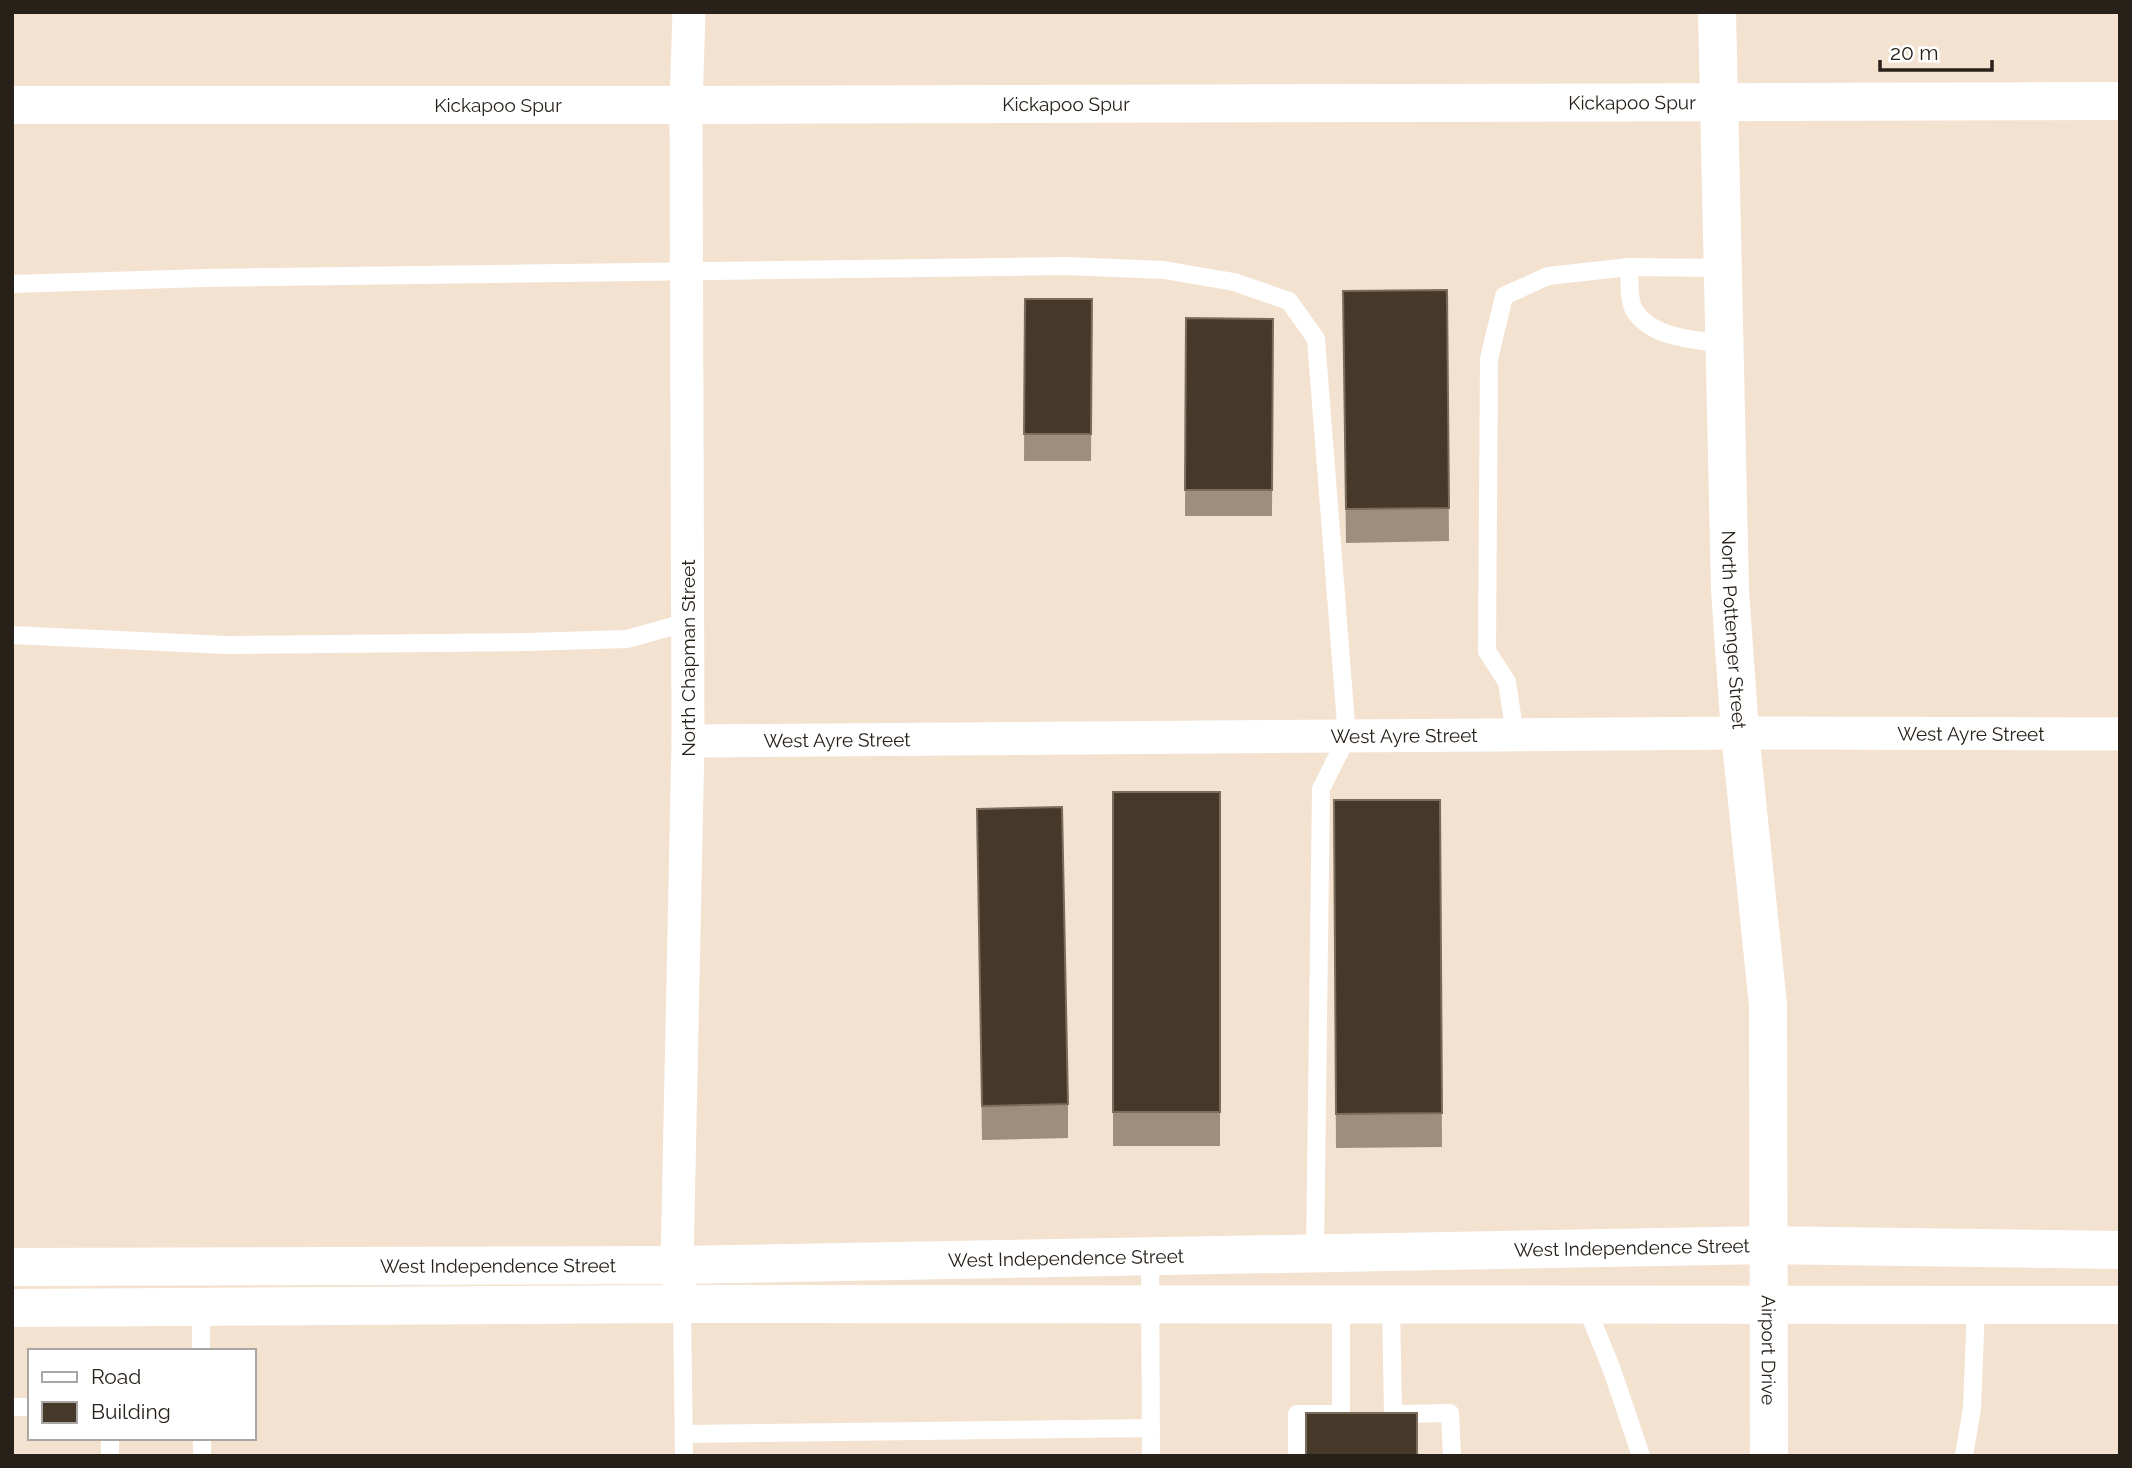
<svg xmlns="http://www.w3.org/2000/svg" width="2132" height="1468" font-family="Raleway,sans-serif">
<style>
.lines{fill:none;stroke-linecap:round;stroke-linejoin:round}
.service{stroke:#fff;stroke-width:18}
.minor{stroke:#fff;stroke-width:33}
.tertiary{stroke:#fff;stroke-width:38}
.primary{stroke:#fff;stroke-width:38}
.wall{fill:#9e8e7d}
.building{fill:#47392a;stroke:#7b6c5c;stroke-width:2}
.labels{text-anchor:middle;stroke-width:7;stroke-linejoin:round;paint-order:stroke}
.street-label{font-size:19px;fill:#27211a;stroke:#fff}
</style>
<rect width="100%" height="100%" fill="#f4e2d0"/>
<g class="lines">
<g class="service">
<path d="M1629,267c1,13 -1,32 5,43 18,29 61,29 89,34"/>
<path d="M12,284l193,-6 861,-12 98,4 70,12 55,19 27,38 31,398 -26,52 -6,466"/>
<path d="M12,635l214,10 300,-3 101,-3 61,-17"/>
<path d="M1515,735l-8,-53 -20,-31 2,-292 15,-63 44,-20 81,-9 93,1"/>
<path d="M1150,1257l1,199"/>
<path d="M201,1302v49"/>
<path d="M682,1304l2,152"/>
<path d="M1341,1305v109"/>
<path d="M1391,1305l2,109"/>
<path d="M1586,1306l26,64 29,86"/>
<path d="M12,1407h18"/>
<path d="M1396,1414l54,-1 2,43"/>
<path d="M684,1434l467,-6"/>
<path d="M110,1438v18"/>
<path d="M202,1438v18"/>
<path d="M1297,1456v-42h32"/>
<path d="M1964,1456l8,-48 4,-102"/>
</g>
<g class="minor">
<path id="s1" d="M688,741l1052,-8 380,1"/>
<path d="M680,1291l-3,-26 11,-524 -2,-636 3,-93"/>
</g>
<g class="tertiary">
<path id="s2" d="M1717,12l13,578 10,143 28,272 1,451"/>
<path id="s3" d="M12,1267l665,-2 1092,-20 351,5"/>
<path d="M12,1308l670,-4 1438,1"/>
</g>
<path class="primary" id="s4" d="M12,105h674l1434,-4"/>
</g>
<g class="wall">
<path d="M1447,290l2,251 -103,2 -3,-252z"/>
<path d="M1025,299h67l-1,162h-67z"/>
<path d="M1186,318l87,1 -1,197h-87z"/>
<rect x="1113" y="792" width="107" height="354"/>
<path d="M1334,800h106l2,347 -106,1z"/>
<path d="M977,809l91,295v34l-86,2z"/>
</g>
<g class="building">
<path d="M1447,290l2,218 -103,1 -3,-218z"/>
<path d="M1025,299h67l-1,135h-67z"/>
<path d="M1186,318l87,1 -1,171h-87z"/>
<rect x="1113" y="792" width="107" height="320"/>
<path d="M1334,800h106l2,313 -106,1z"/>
<path d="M1062,807l6,297 -86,2 -5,-297z"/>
<rect x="1306" y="1413" width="111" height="43"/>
</g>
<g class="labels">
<g class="street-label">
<text dy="7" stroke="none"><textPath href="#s4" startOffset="1620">Kickapoo Spur</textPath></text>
<text dy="7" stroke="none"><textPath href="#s4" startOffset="1054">Kickapoo Spur</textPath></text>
<text dy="7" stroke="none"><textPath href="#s4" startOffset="486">Kickapoo Spur</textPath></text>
<text dy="7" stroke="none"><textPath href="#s2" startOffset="618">North Pottenger Street</textPath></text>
<text transform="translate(688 658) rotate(-90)" y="7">North Chapman Street</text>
<text dy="7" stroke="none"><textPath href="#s1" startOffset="1283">West Ayre Street</textPath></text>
<text dy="7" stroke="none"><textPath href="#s1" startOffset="716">West Ayre Street</textPath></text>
<text dy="7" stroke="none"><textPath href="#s1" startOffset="149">West Ayre Street</textPath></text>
<text dy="7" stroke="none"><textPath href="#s3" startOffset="1620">West Independence Street</textPath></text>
<text dy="7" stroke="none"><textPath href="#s3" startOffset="1054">West Independence Street</textPath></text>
<text dy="7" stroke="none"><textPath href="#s3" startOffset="486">West Independence Street</textPath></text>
<text dy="7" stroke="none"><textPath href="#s2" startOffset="1340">Airport Drive</textPath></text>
</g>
</g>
<rect width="2132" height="1468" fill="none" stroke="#27211a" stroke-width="28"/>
<rect x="28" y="1349" width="228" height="91" fill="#ffffff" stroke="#a9a6a3" stroke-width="2"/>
<rect x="42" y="1372" width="35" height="10" fill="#ffffff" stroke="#a9a6a3" stroke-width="2"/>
<text x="91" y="1384" font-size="21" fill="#27211a">Road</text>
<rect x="42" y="1402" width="35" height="21" fill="#47392a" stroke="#a9a6a3" stroke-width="2"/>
<text x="91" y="1419" font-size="21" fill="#27211a">Building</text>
<path d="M1880 60v10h112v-10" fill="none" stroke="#27211a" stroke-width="3.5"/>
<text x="1890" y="60" font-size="21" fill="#27211a" stroke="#ffffff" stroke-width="5" paint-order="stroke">20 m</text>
</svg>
